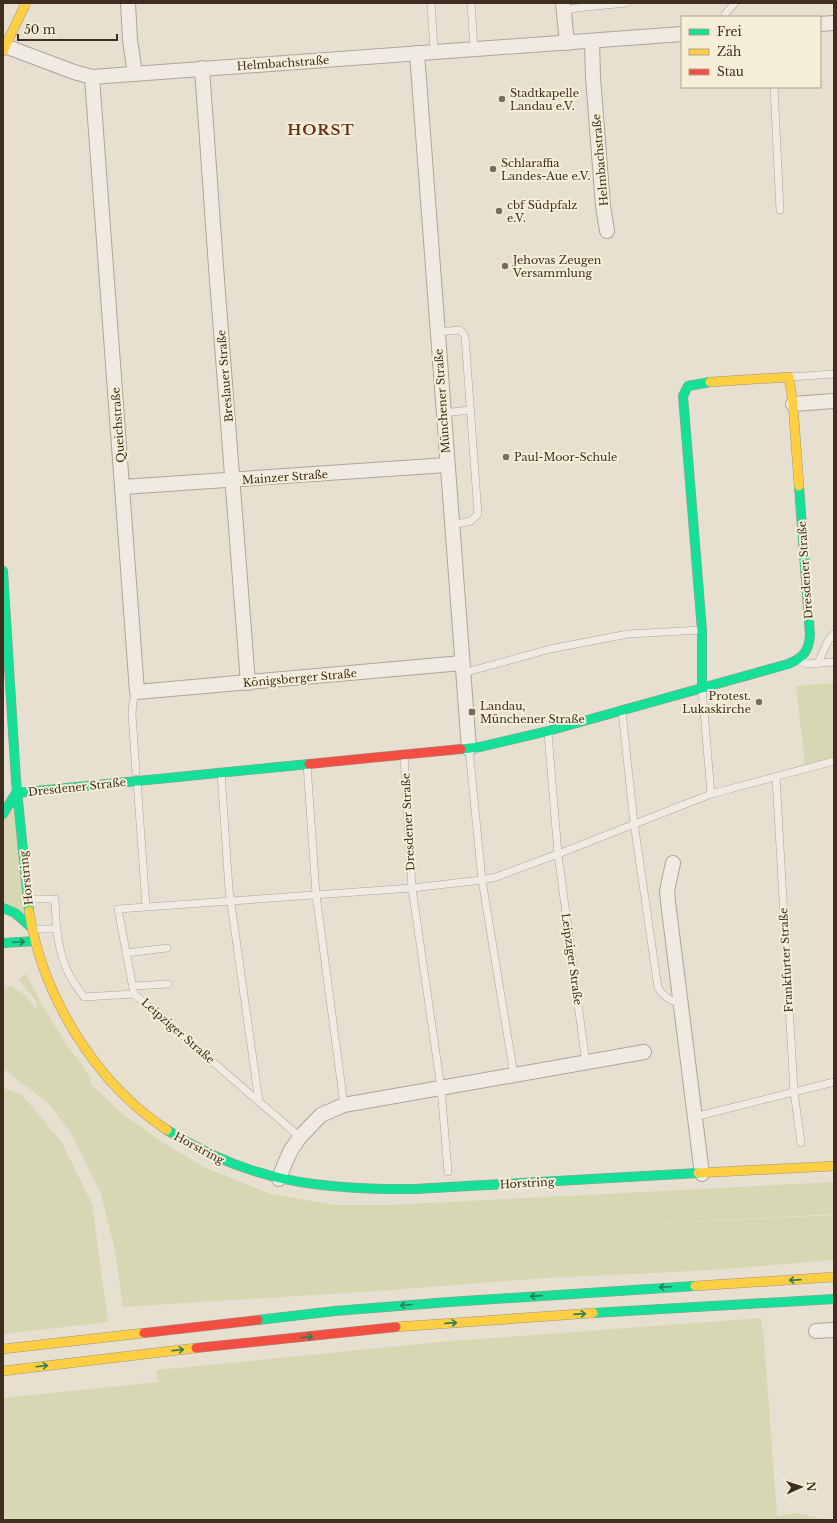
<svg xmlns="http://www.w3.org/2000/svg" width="837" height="1523" font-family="'Libre Baskerville',serif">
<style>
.green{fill:#d6d7b3}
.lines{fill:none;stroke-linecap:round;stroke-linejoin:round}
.lane-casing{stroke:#ada599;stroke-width:8}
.street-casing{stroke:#ada599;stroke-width:16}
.fast-casing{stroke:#9c958a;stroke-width:10}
.slow-casing{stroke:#9c958a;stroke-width:10}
.jam-casing{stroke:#9c958a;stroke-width:10}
.lane{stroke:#efebe3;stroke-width:7}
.street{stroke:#efebe3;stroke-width:14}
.fast{stroke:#16e098;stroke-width:9}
.slow{stroke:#ffcf43;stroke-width:9}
.jam{stroke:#f24e42;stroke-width:9}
.oneway{stroke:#2b7e56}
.poi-dot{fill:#786c5e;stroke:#f7eed8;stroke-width:1.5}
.labels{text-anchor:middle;stroke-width:4;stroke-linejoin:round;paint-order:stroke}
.street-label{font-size:11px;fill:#3d2e20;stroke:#f7eed8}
.poi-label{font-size:11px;fill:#3d2e20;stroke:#f7eed8;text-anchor:start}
.district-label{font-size:15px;font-weight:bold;letter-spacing:1px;fill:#6b2e1e;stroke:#f7eed8}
</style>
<rect width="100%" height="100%" fill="#e7e0d1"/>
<g class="green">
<path d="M834,683v74l-29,8 -9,-79z"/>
<path d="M16,793l14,126 -27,-11v-94z"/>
<path d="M26,974l17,33 24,38 24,32 -2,6 35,32 40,28 42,25 65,26 63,11h56l444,-23v32l-271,15 271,-14v45l-120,10 -168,8 -169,13 -254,16 -8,-57 -14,-56 -30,-61 -21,-28 -47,-37v-78l8,-4 14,9 11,14 1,-7 -18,-22z"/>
<path d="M3,1088l19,7 40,48 30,61 16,118 -105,12z"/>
<path d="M761,1318l3,23 13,175 20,-3 30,7h-824v-122l155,-16 -2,-12 284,-28z"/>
</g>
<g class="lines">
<g class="lane-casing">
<g id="lane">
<path d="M431,3l3,49"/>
<path d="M471,3l3,47"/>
<path d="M563,11l13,-3 50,-5"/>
<path d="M725,17v-3l10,-11"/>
<path d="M774,87l6,123"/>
<path d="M437,332l23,-2 5,6 13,178 -7,7 -19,4"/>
<path d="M790,377l44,-3"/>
<path d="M443,413l27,-3"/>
<path d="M800,661l6,3 28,-2"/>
<path d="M818,663l10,-22 6,-7"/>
<path d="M463,673l87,-24 78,-15 74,-4"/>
<path d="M702,688l9,106"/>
<path d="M622,712l12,111 24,165c5,8 13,13 22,16"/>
<path d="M548,733l10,121 28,210"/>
<path d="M469,749l13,131 32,195"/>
<path d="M404,755l8,133 29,200 7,84"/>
<path d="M307,765l9,129 28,211"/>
<path d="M136,772l-4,-58 1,-13 4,-9"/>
<path d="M221,773l8,116 30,213"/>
<path d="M776,777l18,315 7,51"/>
<path d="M137,781l9,125"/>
<path d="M28,899h27c1,26 2,53 15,77 4,7 9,14 14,21l50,-3 166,143"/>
<path d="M34,929h22"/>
<path d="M126,953l41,-5"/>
<path d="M133,986l35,-2"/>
<path d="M134,994l-16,-85 294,-21 70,-8 14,-3 62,-23 153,-60 123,-33"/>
<path d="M694,1117l140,-35"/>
</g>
</g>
<g class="street-casing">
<g id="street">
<path d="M128,3l2,37 5,34"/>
<path d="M563,3l4,40"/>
<path d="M820,24l14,-1"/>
<path d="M592,41l1,36 10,129 4,25"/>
<path d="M5,46l69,26 18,5 590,-43"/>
<path d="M417,53l52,696"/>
<path d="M202,68l14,199 32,416"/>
<path d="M92,77l45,615 325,-29"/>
<path d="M793,404l41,-3"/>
<path d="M123,487l324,-22"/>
<path d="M673,863l-6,28 1,11 34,272"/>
<path d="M279,1179l6,-16 6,-13 9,-13 21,-22 23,-10 300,-53"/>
<path d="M816,1331l18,-1"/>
</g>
</g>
<g class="fast-casing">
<g id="fast">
<path d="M3,571l13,209 13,131"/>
<path d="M702,687v-57l-19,-234 5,-10 22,-4"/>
<path d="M461,749l19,-2 68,-16 240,-67c15,-6 21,-13 22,-29l-11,-149"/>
<path d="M16,793l293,-29"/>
<path d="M3,814l13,-21"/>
<path d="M3,908l12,5 18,16"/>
<path d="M3,943l32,-2"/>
<path d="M167,1130c81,52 154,60 248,59l283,-16"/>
<path d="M593,1313l241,-14"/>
<path d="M258,1320l77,-9 114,-9 246,-16"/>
</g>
</g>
<g class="slow-casing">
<g id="slow">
<path d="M3,51l23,-48"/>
<path d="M710,382l79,-5 4,27 6,82"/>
<path d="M29,911c13,84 66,172 138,219"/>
<path d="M698,1173l136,-7"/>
<path d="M695,1286l139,-9"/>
<path d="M396,1327l197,-14"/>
<path d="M3,1349l141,-16"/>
<path d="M3,1371l193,-23"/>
</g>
</g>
<g class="jam-casing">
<g id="jam">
<path d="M309,764l152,-15"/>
<path d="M144,1333l114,-13"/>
<path d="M196,1348l200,-21"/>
</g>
</g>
<use href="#lane" class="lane"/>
<use href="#street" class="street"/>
<use href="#fast" class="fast"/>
<use href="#slow" class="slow"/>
<use href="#jam" class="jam"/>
</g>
<defs><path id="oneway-shaft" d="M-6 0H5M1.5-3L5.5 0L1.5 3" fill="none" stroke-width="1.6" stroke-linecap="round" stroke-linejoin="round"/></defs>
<g class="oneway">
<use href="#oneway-shaft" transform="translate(19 942) rotate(-3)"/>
<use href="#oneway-shaft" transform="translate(795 1280) rotate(176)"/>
<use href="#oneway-shaft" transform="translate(665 1287) rotate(178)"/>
<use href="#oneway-shaft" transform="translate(536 1296) rotate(176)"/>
<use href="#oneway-shaft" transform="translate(406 1305) rotate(175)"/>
<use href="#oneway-shaft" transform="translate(580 1314) rotate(-4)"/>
<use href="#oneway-shaft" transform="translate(451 1323) rotate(-4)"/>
<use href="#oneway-shaft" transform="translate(307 1337) rotate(-6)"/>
<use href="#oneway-shaft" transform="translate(178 1350) rotate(-6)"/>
<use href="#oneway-shaft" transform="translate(42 1366) rotate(-7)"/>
</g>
<g class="poi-dot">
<circle cx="502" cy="99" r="4"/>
<circle cx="493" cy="169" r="4"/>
<circle cx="499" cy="211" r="4"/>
<circle cx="505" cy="266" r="4"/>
<circle cx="506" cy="457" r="4"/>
<circle cx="759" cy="702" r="4"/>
<rect x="468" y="708" width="8" height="8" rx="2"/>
</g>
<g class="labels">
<g class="street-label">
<text transform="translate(283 63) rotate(-4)" y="4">Helmbachstraße</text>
<text transform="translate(600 160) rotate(-95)" y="4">Helmbachstraße</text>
<text transform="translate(225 376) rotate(-95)" y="4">Breslauer Straße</text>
<text transform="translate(442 401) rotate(-94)" y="4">Münchener Straße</text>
<text transform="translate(118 425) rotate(-94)" y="4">Queichstraße</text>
<text transform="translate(285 477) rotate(-4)" y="4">Mainzer Straße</text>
<text transform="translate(805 570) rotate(-94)" y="4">Dresdener Straße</text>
<text transform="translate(300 678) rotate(-5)" y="4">Königsberger Straße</text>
<text transform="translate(77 787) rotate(-6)" y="4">Dresdener Straße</text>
<text transform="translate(408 822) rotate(-93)" y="4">Dresdener Straße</text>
<text transform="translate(26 878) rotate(-96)" y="4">Horstring</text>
<text transform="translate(572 959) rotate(82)" y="4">Leipziger Straße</text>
<text transform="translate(786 960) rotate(-93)" y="4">Frankfurter Straße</text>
<text transform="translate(178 1031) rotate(41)" y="4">Leipziger Straße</text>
<text transform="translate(199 1148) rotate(28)" y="4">Horstring</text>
<text transform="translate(527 1183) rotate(-3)" y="4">Horstring</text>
</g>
<g class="poi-label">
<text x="510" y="97">Stadtkapelle<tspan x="510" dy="13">Landau e.V.</tspan></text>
<text x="501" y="167">Schlaraffia<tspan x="501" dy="13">Landes-Aue e.V.</tspan></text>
<text x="507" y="209">cbf Südpfalz<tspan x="507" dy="13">e.V.</tspan></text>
<text x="513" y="264">Jehovas Zeugen<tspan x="513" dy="13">Versammlung</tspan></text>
<text x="514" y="461">Paul-Moor-Schule</text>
<text x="751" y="700" text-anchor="end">Protest.<tspan x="751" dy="13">Lukaskirche</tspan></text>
<text x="480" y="710">Landau,<tspan x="480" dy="13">Münchener Straße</tspan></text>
</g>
<g class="district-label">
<text x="321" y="135">HORST</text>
</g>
</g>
<rect width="837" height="1523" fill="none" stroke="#3d2e20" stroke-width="8"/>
<rect x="681" y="16" width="140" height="72" fill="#f7eed8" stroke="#ada18e"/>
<rect x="689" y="29" width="20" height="6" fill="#16e098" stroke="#ada18e"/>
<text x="717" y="36" font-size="12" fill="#3d2e20">Frei</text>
<rect x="689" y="49" width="20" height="6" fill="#ffcf43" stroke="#ada18e"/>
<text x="717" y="56" font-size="12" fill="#3d2e20">Zäh</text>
<rect x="689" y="69" width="20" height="6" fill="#f24e42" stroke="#ada18e"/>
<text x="717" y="76" font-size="12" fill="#3d2e20">Stau</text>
<g transform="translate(801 1487) rotate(87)" stroke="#f7eed8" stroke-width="3" paint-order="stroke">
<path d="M0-3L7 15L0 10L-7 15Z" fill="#3d2e20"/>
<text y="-6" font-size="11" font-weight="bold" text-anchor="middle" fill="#3d2e20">N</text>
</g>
<path d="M18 34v6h99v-6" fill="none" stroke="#3d2e20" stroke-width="2"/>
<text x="24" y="34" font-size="12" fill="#3d2e20" stroke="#f7eed8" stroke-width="3" paint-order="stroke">50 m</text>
</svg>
